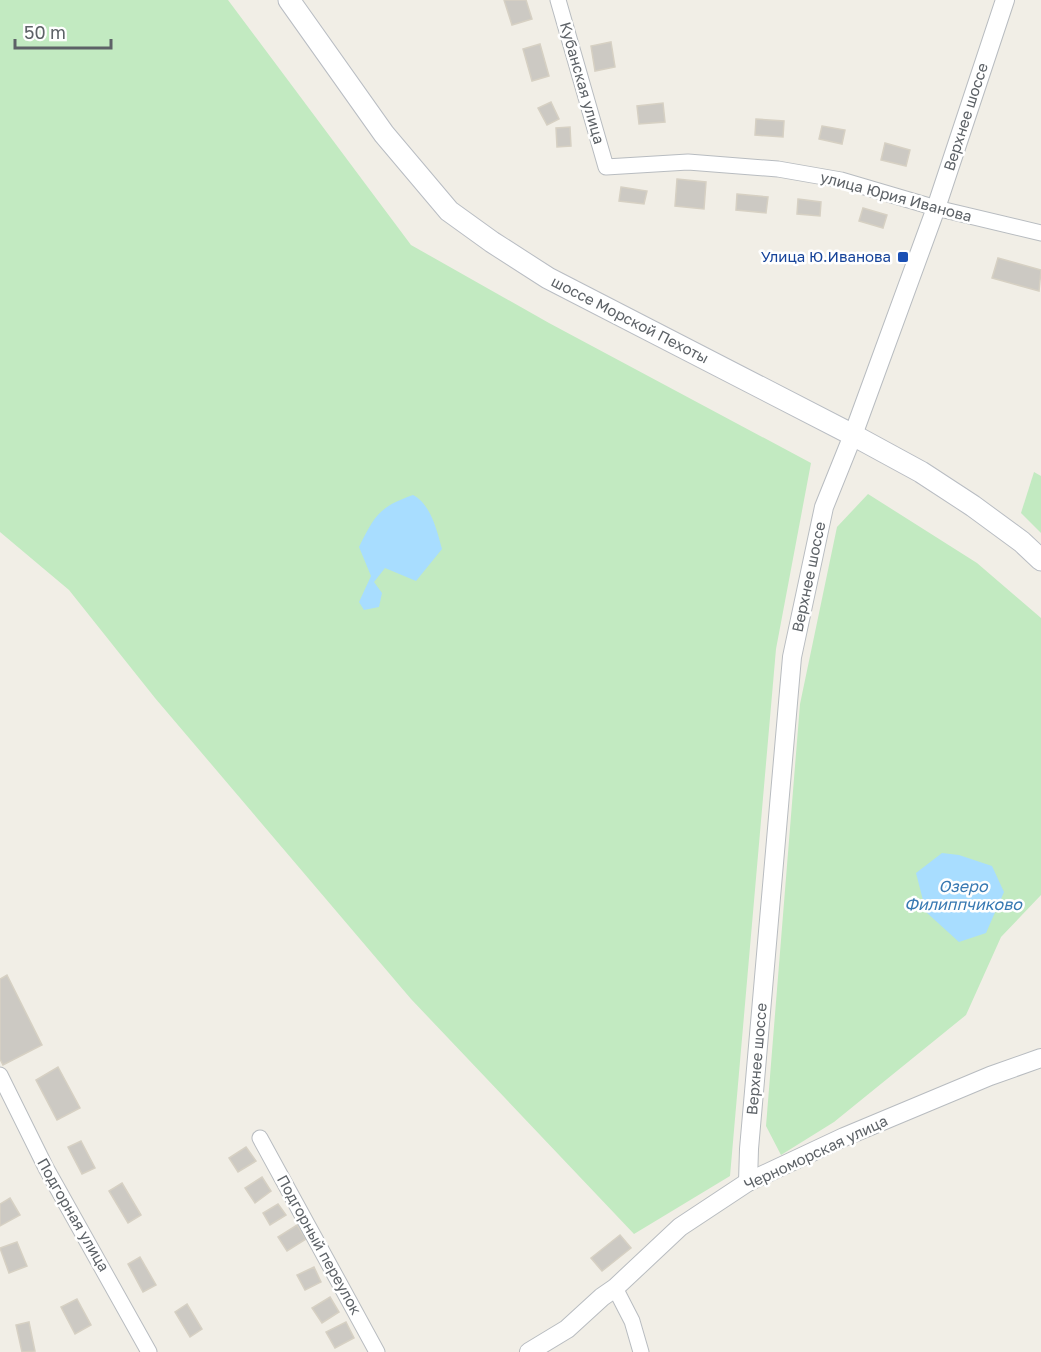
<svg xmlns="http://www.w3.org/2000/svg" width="1041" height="1352" font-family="'Golos Text',sans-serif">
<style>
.green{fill:#c2eac1}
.water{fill:#a8ddff}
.building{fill:#ccc9c3;stroke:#d6d0c3;stroke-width:1.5}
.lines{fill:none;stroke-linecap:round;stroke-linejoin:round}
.minor-casing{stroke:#b8bcc0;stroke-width:17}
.tertiary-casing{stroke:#b8bcc0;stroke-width:20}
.secondary-casing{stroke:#b9bdc3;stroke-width:23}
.minor{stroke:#fff;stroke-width:15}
.tertiary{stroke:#fff;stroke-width:18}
.secondary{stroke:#fff;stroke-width:21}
.transit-dot{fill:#1a4fb4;stroke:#fff;stroke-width:2}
.labels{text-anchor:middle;stroke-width:5;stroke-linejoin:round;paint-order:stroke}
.street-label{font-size:15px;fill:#5d6267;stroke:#fff}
.transit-label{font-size:15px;fill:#164399;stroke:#fff;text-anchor:end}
.water-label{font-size:16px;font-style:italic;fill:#3879b2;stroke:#fff}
</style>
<rect width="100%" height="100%" fill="#f1eee6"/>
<g class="green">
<path d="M0,0h228l183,245 138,78 262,140 -35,186 -46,527 -96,58 -223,-235 -256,-301 -86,-108 -69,-58z"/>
<path d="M1034,472l7,4v57l-20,-20z"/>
<path d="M868,494l109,69 64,55v277l-40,42 -35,78 -132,107 -53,33 -15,-29 34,-422 37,-177z"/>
</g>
<g class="water">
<path d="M413,495c18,9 24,36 29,54l-26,32 -31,-13 -11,14 8,11 -3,14 -15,3 -5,-8 12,-26 -12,-29c16,-32 20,-40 54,-52z"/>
<path d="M942,853l17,2 33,11 12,26 -18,41 -27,9 -33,-30 -10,-39z"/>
</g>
<g class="building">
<path d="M504,0h22l6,19 -20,6z"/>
<path d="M611,42l4,25 -20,4 -4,-25z"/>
<path d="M540,44l9,32 -17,5 -9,-32z"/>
<path d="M551,102l8,17 -12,6 -9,-17z"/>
<path d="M663,103l2,19 -26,2 -2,-18z"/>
<path d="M756,119l28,2 -1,16 -28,-2z"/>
<path d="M822,126l23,4 -3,14 -23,-5z"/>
<path d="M570,127l1,19 -14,1 -1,-19z"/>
<path d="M885,143l25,7 -4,16 -25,-6z"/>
<path d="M677,179l29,3 -2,27 -29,-3z"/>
<path d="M621,187l26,4 -3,13 -25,-3z"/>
<path d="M737,194l31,3 -2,16 -30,-3z"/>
<path d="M798,199l23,3 -1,14 -23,-2z"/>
<path d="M863,208l24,7 -4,13 -24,-7z"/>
<path d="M998,258l43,12 -2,21 -47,-13z"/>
<path d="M7,975l35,70 -39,20 -3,-6v-80z"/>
<path d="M58,1067l22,41 -23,12 -21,-40z"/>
<path d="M81,1141l14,27 -13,6 -14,-27z"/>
<path d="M246,1147l10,14 -18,11 -9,-14z"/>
<path d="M262,1177l9,14 -16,12 -10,-15z"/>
<path d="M122,1183l19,32 -13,8 -19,-32z"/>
<path d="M10,1198l10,17 -20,11v-22z"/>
<path d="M278,1204l8,11 -16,10 -7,-12z"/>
<path d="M297,1225l9,14 -19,12 -9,-14z"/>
<path d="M620,1235l11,13 -29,23 -11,-13z"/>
<path d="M17,1242l10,24 -18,7 -9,-25z"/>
<path d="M140,1257l16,28 -13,7 -15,-28z"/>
<path d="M314,1267l7,15 -16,8 -8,-15z"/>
<path d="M330,1297l9,15 -17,11 -10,-15z"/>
<path d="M77,1299l14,26 -16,9 -14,-27z"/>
<path d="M187,1304l15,25 -12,8 -15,-25z"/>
<path d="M29,1322l6,29 -13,1 -6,-27z"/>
<path d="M346,1322l8,16 -19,10 -9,-16z"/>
</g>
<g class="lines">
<g class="minor-casing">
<g id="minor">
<path d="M558,0l48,167 82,-5 90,7 63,11 95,28 105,25"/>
<path d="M0,1075l46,93 103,184"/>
<path d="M260,1138l117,214"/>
<path d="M615,1288l17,33 9,31"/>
</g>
</g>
<g class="tertiary-casing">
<g id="tertiary">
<path d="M748,1182l1,-33 43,-492 32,-150 29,-72 83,-227 69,-208"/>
<path d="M529,1352l38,-23 35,-32 13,-9 65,-61 68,-45 96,-45 146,-61 51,-18"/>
</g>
</g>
<g class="secondary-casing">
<path id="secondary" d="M289,0l95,134 65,77 43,31 56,36 305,157 68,37 52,34 49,36 19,18"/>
</g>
<use href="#minor" class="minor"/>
<use href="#tertiary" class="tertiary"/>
<use href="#secondary" class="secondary"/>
</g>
<rect class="transit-dot" x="897" y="251" width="12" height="12" rx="3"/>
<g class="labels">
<g class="street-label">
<text transform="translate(582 83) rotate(74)" y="5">Кубанская улица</text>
<text transform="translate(966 117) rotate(-72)" y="5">Верхнее шоссе</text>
<text transform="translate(896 197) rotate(15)" y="5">улица Юрия Иванова</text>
<text transform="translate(630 320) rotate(27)" y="5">шоссе Морской Пехоты</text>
<text transform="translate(809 577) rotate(-78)" y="5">Верхнее шоссе</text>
<text transform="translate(757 1059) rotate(-85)" y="5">Верхнее шоссе</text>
<text transform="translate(816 1153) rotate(-25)" y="5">Черноморская улица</text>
<text transform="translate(73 1215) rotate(60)" y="5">Подгорная улица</text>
<text transform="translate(319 1245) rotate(61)" y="5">Подгорный переулок</text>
</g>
<g class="transit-label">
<text x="891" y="262">Улица Ю.Иванова</text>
</g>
<g class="water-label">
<text x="963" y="892">Озеро<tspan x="963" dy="18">Филиппчиково</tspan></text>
</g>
</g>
<path d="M15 39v9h96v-9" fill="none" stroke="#5d6267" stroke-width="3"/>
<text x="24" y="39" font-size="18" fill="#5d6267" stroke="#ffffff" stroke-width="4.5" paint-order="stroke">50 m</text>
</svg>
